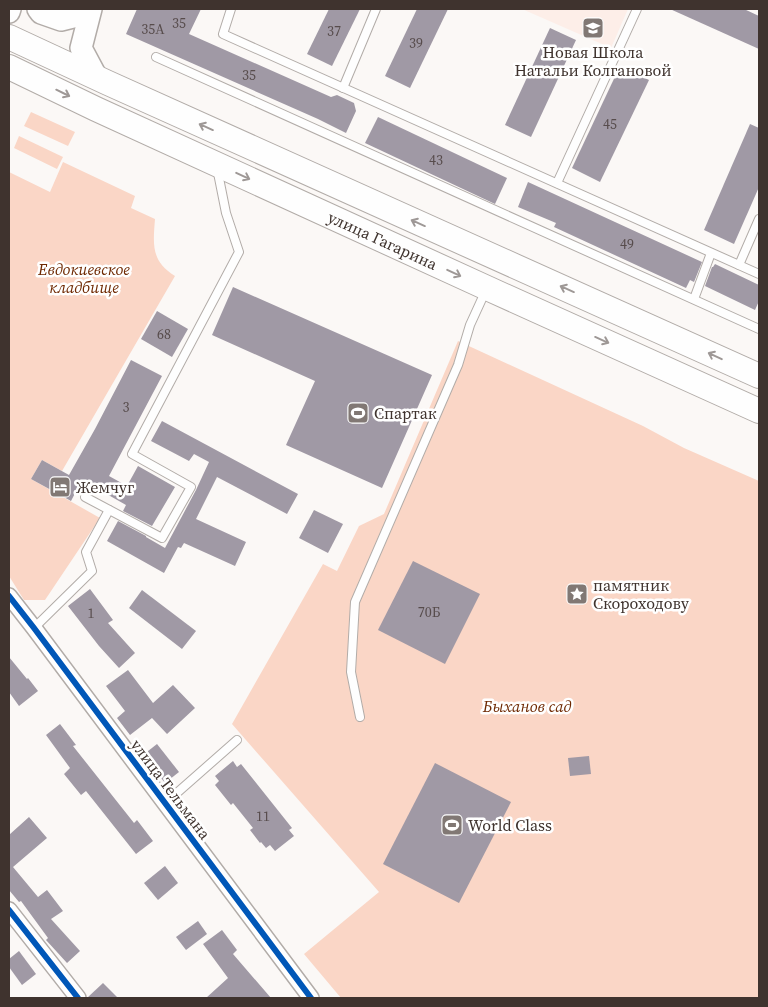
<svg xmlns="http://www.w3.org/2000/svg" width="768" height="1007" font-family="'Source Serif 4',serif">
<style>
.built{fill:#fdeee8}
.green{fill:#fad6c6}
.building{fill:#a099a5}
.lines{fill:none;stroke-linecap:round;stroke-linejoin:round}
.lane-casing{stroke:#b2aca8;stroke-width:10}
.street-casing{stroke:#b2aca8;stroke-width:18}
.secondary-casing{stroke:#b2aca8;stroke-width:24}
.primary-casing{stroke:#b2aca8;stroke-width:26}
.lane{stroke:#fefefe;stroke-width:8}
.street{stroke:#fefefe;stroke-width:15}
.secondary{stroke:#fefefe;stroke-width:21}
.primary{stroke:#fefefe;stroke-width:24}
.cycleway-casing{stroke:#fff;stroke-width:9}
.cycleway{stroke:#0057b8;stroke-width:6}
.oneway{stroke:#9e9896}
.labels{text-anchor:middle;stroke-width:5;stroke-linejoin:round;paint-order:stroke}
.number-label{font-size:14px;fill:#574c4c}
.poi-label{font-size:16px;fill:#3f332e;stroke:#fff;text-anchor:start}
.street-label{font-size:16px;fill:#3f332e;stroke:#fff}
.park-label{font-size:16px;font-style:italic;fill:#6e2800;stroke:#fff}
</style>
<rect width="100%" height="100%" fill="#fbf8f6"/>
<path class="built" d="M522,9h106l-17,39z"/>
<g class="green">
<path d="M31,112l44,20 -7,14 -44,-20z"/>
<path d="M19,136l44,21 -6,12 -43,-21z"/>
<path d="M63,162l72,34 -4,12 24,11c-2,26 -4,42 20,57l-113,195 -20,-11 -11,19 69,39 -55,82h-21l-15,-24v-404l41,20z"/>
<path d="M458,341l185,85 41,22 75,33v517h-418l-37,-44 75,-62 -147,-168 91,-160 14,7 22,-45 25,-12z"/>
</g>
<g class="building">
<path d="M137,9h64l-12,25 142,63 6,-2 17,8 2,8 -10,22 -28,-14 -192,-85z"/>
<path d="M329,9h31l-28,57 -25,-12z"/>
<path d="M417,9h31l-38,79 -25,-12z"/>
<path d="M670,9h74l15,7v33z"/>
<path d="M550,28l26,12 -45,97 -26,-12z"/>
<path d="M620,66l29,14 -49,102 -28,-14z"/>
<path d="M378,117l129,61 -12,26 -130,-61z"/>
<path d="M750,124l9,4v59l-25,57 -30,-14z"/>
<path d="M528,182l174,80 -8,20 -4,-2 -4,8 -132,-61 2,-4 -38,-16z"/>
<path d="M715,264l44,21v16l-4,9 -50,-24 7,-19h1z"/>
<path d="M233,287l199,88 -50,113 -96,-43 29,-64 -103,-46z"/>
<path d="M157,311l31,18 -16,28 -31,-18z"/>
<path d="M131,360l31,16 -53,100 18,10 11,-20 37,21 -23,39 -29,-15 3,-6 -44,-25 -11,21 -40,-22 11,-19 27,15 26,-46z"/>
<path d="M162,421l136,73 -11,20 -70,-37 -21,42 50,23 -11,24 -51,-23 -3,5 -3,-1 -14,26 -57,-32 11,-20 28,15v1l19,11 31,-58 13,-28 -15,-8 -5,7 -38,-20z"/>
<path d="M314,510l29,14 -15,29 -29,-15z"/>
<path d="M413,561l67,33 -35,70 -67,-34z"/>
<path d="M90,589l23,31 -5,3 27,30 -16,15 -20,-22 -31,-40z"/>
<path d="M142,590l54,41 -14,18 -53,-41z"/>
<path d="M9,657l18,22 1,-1 10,13 -19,15 -10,-14z"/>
<path d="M128,670l25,33 20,-18 22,23 -28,26 -15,-16 -22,17 -13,-17 8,-7 -19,-25z"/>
<path d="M60,724l16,21 -3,1 61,77 3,-3 16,21 -17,13 -50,-63 -5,4 -17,-21 6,-6 -24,-33z"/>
<path d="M157,744l22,28 -14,11 -22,-28z"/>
<path d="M589,756l2,18 -21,2 -2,-18z"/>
<path d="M233,761l4,6 4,-3 51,64 -3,2 5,6 -19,15 -5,-6 -4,3 -5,-6 -1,1 -10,-13 3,-2 -20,-25 -2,2 -16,-20 4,-4 -4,-5z"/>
<path d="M435,763l76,39 -52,101 -76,-39z"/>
<path d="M29,817l18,21 -34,29 25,30 9,-7 16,21 -12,8 29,32 -13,12 -21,-23 2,-2 -27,-37 -2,1 -10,-12v-55z"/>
<path d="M165,866l13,17 -20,17 -14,-17z"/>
<path d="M198,921l9,13 -21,16 -10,-13z"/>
<path d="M222,930l15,20 -4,4 38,44h-65l22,-20 -25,-34z"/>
<path d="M19,951l17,23 -14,11 -13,-18v-8z"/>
<path d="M103,983l15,15h-31z"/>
</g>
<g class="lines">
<g class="lane-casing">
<g id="lane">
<path d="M231,9l-8,25 536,240"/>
<path d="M156,57l603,272"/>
<path d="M343,88l33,-79"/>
<path d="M557,183l80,-174"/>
<path d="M739,265l20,-46"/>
<path d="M694,299l17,-46"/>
<path d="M85,497l77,41 29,-51 -59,-33 107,-202 -13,-39 -9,-45"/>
<path d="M34,628l58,-57 -6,-19 23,-42"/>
<path d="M360,717l-9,-45 4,-70 103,-237 12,-40 16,-35"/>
<path d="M166,804l4,-5 67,-59"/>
</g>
</g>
<g class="street-casing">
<g id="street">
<path d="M9,596l25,32 277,370"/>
<path d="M9,910l69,88"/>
</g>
</g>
<g class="secondary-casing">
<g id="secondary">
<path d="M38,9l3,4 20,7 20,-5 5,-6"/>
<path d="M91,9l-10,39 16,30"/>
<path d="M9,12l1,-3"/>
</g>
</g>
<g class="primary-casing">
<g id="primary">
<path d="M9,37l99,46 651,293"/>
<path id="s1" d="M9,67l87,42 391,179 272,123"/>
</g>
</g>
<use href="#lane" class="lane"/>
<use href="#street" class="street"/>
<use href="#secondary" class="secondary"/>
<use href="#primary" class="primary"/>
<g class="cycleway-casing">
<g id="cycleway">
<path d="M9,596l25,32 277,370"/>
<path d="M9,910l69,88"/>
</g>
</g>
<use href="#cycleway" class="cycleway"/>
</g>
<defs><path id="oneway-shaft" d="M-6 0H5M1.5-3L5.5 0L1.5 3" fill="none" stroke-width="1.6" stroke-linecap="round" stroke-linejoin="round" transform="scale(1.25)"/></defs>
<g class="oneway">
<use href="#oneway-shaft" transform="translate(63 93) rotate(26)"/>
<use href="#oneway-shaft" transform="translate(206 127) rotate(-156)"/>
<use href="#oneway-shaft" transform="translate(243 176) rotate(25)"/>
<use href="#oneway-shaft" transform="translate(418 223) rotate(-156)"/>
<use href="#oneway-shaft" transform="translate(454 273) rotate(25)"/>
<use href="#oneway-shaft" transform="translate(567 289) rotate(-156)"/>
<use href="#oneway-shaft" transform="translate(602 340) rotate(24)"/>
<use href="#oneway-shaft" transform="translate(715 356) rotate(-155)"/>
</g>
<defs>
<g id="school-square" transform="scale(1.125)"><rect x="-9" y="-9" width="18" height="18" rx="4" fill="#817874" stroke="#fff"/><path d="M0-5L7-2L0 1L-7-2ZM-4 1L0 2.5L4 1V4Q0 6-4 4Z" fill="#fff"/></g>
<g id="stadium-square" transform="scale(1.125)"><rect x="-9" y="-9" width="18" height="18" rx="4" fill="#817874" stroke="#fff"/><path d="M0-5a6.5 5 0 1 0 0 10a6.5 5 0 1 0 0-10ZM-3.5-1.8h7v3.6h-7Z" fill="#fff"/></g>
<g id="hotel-square" transform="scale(1.125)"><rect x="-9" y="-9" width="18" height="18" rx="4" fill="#817874" stroke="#fff"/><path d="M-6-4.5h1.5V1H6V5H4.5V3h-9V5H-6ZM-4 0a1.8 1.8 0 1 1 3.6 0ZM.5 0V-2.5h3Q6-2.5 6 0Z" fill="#fff"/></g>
<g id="sight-square" transform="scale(1.125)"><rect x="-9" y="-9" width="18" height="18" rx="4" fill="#817874" stroke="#fff"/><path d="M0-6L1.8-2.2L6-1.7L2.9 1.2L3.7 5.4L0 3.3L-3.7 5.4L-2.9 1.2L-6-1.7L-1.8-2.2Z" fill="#fff"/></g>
</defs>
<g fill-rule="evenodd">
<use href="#school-square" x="593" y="28"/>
<use href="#stadium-square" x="358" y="413"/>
<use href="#hotel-square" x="60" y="487"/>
<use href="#sight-square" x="577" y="594"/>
<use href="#stadium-square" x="452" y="825"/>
</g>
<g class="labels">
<g class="number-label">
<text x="179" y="28">35</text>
<text x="153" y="34">35А</text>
<text x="334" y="36">37</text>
<text x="416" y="48">39</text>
<text x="249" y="80">35</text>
<text x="610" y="129">45</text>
<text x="436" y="165">43</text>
<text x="627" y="249">49</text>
<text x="164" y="339">68</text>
<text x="126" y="412">3</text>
<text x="429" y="617">70Б</text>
<text x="91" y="618">1</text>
<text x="263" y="821">11</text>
</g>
<g class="poi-label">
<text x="593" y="58" text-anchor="middle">Новая Школа<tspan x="593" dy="18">Натальи Колгановой</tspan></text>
<text x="374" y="419">Спартак</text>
<text x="76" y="493">Жемчуг</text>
<text x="593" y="591">памятник<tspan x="593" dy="18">Скороходову</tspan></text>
<text x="468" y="831">World Class</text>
</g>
<g class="street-label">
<text dy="6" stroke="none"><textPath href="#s1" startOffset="412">улица Гагарина</textPath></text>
<text transform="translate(171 789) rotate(53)" y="6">улица Тельмана</text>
</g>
<g class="park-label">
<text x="84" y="275">Евдокиевское<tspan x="84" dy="18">кладбище</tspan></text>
<text x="527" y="712">Быханов сад</text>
</g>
</g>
<rect width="768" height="1007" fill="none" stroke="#3f332e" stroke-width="20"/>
</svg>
